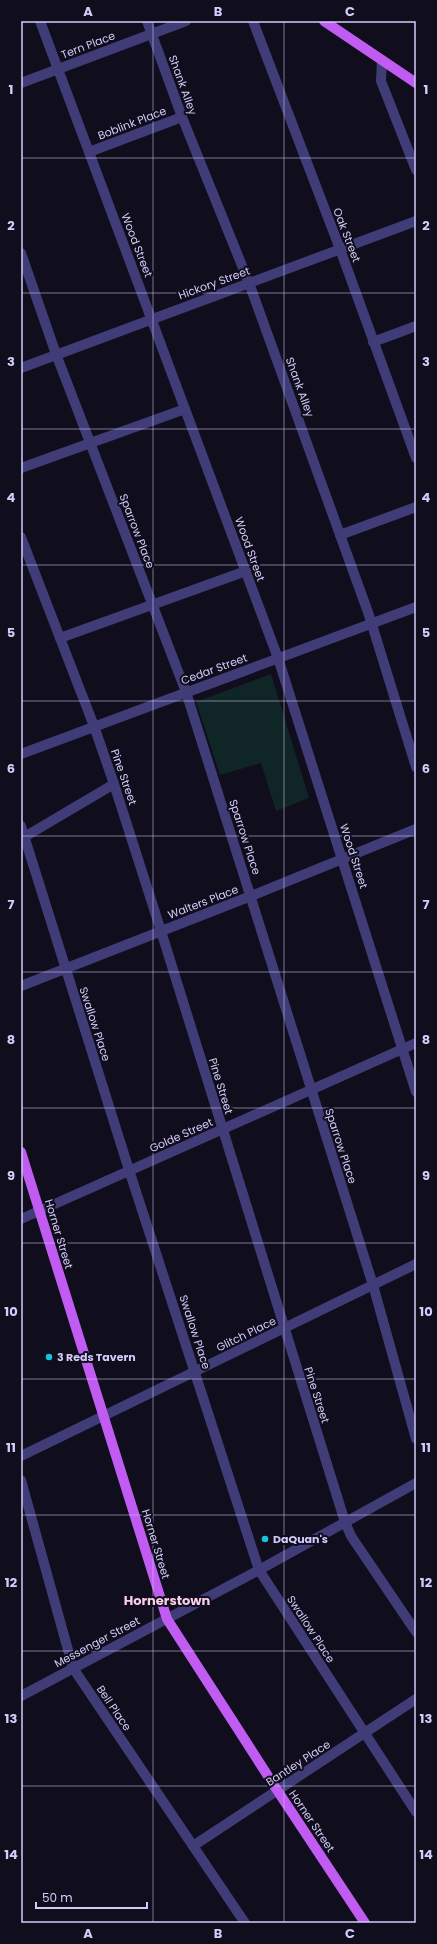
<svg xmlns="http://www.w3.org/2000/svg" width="437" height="1944" font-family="Poppins,sans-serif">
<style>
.green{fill:#102525}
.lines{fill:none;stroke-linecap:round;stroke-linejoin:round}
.minor{stroke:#403c77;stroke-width:10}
.major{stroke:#c05cf2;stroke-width:10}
.grid{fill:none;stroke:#d3ccfb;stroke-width:1;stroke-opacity:0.55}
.poi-dot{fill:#12c4e0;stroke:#100d1c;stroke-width:1.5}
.labels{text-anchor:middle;stroke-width:4;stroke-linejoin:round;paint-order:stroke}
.street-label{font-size:11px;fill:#d3ccfb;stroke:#100d1c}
.poi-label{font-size:11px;font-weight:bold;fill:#d3ccfb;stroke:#100d1c;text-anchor:start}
.quarter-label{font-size:13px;font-weight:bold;fill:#fbcee9;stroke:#100d1c}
.neatline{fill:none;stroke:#d3ccfb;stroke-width:1.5}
.grid-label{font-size:13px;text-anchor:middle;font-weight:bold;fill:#d3ccfb}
</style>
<rect width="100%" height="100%" fill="#100d1c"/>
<path class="green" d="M271,674l38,124 -33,13 -15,-48 -41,12 -24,-73z"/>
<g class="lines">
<g class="minor">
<path d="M40,21l238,637 138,434"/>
<path d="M147,21l35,96 67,166 120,332 47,152"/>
<path d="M253,21l87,228 76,209"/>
<path d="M382,60l-1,21 35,89"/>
<path d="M21,83l165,-62"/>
<path d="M89,152l93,-35"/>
<path d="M21,253l35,101 130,338 187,593 43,154"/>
<path d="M373,342l43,-16"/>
<path d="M21,368l395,-147"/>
<path d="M21,468l164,-59"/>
<path d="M340,535l76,-28"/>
<path d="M21,537l73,189 20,58 47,147 184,591 6,14 65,96"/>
<path d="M60,638l186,-67"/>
<path d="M21,754l395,-147"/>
<path d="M21,826l108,344 130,400 157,242"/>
<path d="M21,839l93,-55"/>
<path d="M21,986l230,-90 165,-67"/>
<path d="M21,1219l395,-176"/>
<path d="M21,1456l395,-192"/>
<path d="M21,1480l52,188 172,255"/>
<path d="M21,1696l238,-126 157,-87"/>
<path d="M193,1846l223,-147"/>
</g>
<g class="major">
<path d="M324,21l92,62"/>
<path d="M21,1152l146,467 110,171 88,133"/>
</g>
</g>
<path class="grid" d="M153,21v1902M284,21v1902M21,158h395M21,293h395M21,429h395M21,565h395M21,701h395M21,836h395M21,972h395M21,1108h395M21,1243h395M21,1379h395M21,1515h395M21,1651h395M21,1786h395"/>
<g class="poi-dot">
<circle cx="49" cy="1357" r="4"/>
<circle cx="265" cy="1539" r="4"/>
</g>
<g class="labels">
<g class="street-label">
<text transform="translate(88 45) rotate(-21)" y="4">Tern Place</text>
<text transform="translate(183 85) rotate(70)" y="4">Shank Alley</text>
<text transform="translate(132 123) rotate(-21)" y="4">Boblink Place</text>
<text transform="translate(347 235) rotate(69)" y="4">Oak Street</text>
<text transform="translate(137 245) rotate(69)" y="4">Wood Street</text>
<text transform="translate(214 283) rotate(-20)" y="4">Hickory Street</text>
<text transform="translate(300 387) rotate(70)" y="4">Shank Alley</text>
<text transform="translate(137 531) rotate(69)" y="4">Sparrow Place</text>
<text transform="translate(250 549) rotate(70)" y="4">Wood Street</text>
<text transform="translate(214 669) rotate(-20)" y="4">Cedar Street</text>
<text transform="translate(124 777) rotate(71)" y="4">Pine Street</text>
<text transform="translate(245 837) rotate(72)" y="4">Sparrow Place</text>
<text transform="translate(354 856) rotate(72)" y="4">Wood Street</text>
<text transform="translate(203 902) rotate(-21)" y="4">Walters Place</text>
<text transform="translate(95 1024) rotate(72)" y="4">Swallow Place</text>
<text transform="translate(221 1086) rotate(73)" y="4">Pine Street</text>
<text transform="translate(181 1135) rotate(-24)" y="4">Golde Street</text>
<text transform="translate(341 1146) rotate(72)" y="4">Sparrow Place</text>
<text transform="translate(59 1234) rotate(73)" y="4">Horner Street</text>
<text transform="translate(195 1332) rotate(72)" y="4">Swallow Place</text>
<text transform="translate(246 1334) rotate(-26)" y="4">Glitch Place</text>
<text transform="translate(317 1395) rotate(72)" y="4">Pine Street</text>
<text transform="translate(156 1544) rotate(73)" y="4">Horner Street</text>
<text transform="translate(311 1629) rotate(57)" y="4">Swallow Place</text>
<text transform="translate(97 1642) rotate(-28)" y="4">Messenger Street</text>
<text transform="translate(114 1708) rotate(56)" y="4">Bell Place</text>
<text transform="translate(298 1763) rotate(-33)" y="4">Bantley Place</text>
<text transform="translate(312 1821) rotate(56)" y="4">Horner Street</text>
</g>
<g class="poi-label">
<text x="57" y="1361">3 Reds Tavern</text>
<text x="273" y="1543">DaQuan's</text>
</g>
<g class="quarter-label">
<text x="167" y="1605">Hornerstown</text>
</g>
</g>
<rect width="437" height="1944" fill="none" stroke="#100d1c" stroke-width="44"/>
<path d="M36 1902v6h111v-6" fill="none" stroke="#d3ccfb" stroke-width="2"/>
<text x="42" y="1902" font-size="12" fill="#d3ccfb" stroke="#100d1c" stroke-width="3" paint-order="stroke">50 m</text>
<rect x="22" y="22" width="393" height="1900" class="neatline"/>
<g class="grid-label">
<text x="88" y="16">A</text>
<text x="218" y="16">B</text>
<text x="350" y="16">C</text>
<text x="11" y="94">1</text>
<text x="426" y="94">1</text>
<text x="11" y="230">2</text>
<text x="426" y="230">2</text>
<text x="11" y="366">3</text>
<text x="426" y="366">3</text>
<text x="11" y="502">4</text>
<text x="426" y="502">4</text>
<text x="11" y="637">5</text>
<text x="426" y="637">5</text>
<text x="11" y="773">6</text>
<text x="426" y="773">6</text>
<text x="11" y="909">7</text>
<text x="426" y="909">7</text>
<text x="11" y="1044">8</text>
<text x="426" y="1044">8</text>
<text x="11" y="1180">9</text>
<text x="426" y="1180">9</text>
<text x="11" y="1316">10</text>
<text x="426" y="1316">10</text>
<text x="11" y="1452">11</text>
<text x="426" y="1452">11</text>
<text x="11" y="1587">12</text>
<text x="426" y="1587">12</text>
<text x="11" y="1723">13</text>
<text x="426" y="1723">13</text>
<text x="11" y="1859">14</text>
<text x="426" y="1859">14</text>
<text x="88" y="1938">A</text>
<text x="218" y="1938">B</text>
<text x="350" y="1938">C</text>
</g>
</svg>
